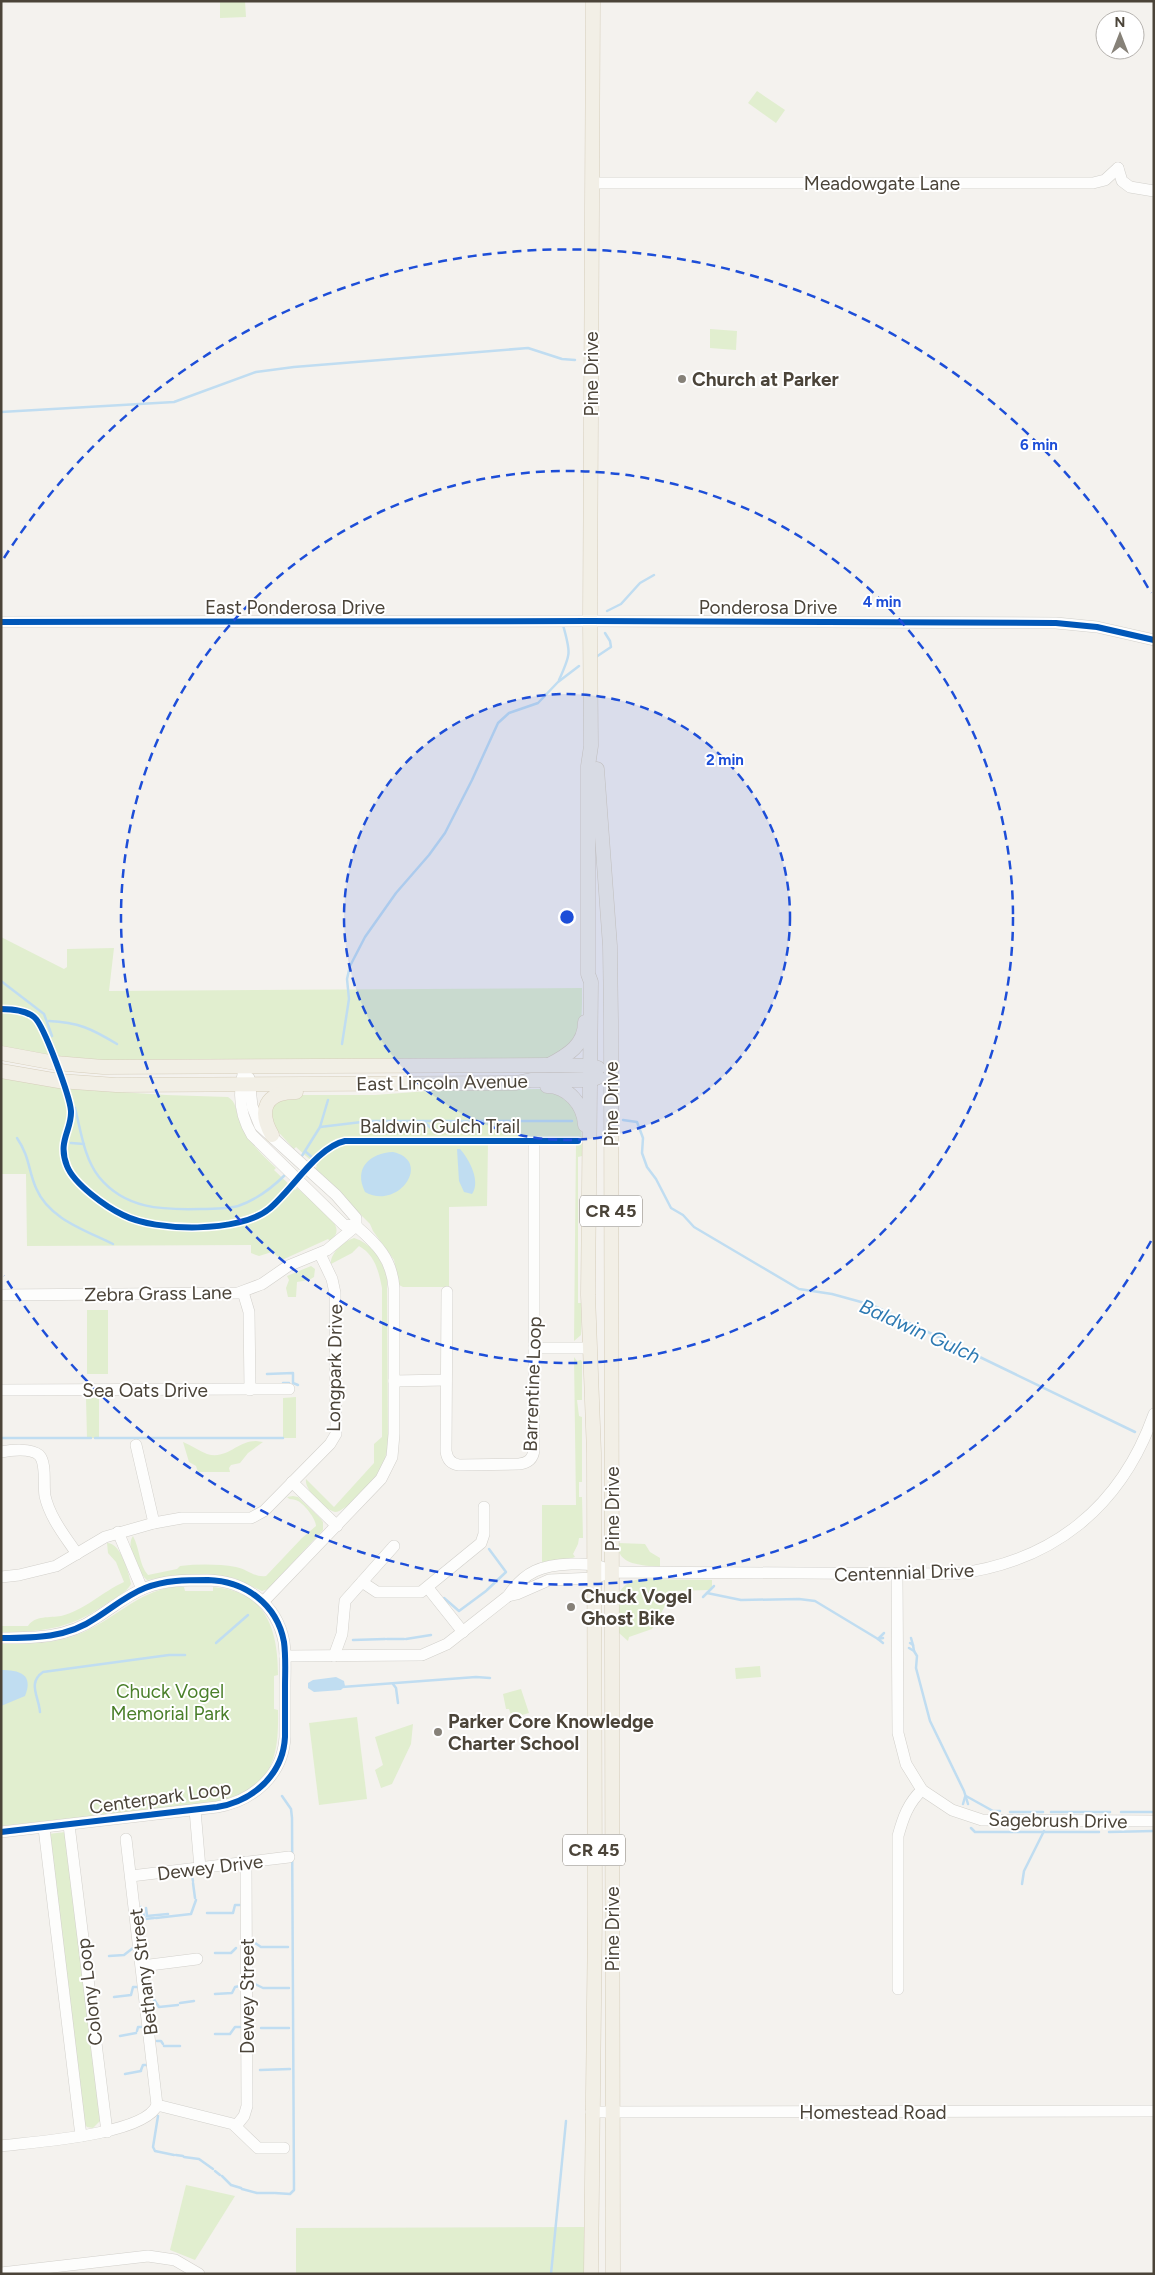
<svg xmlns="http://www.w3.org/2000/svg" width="1155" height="2275" font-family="Figtree,sans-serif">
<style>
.green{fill:#e1eecf}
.water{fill:#c0ddf1}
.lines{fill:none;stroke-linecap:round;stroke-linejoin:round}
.stream{stroke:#c0ddf1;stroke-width:2.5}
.minor-casing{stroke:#d2d0cb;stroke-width:12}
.major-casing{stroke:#d6cebb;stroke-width:15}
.minor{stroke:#fdfdfc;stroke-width:11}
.major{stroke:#f2efe6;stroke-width:14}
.cycleway-casing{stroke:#fff;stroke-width:9}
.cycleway{stroke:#0057b8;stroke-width:6}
.ring{fill:none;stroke:#1d4ed8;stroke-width:2.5;stroke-dasharray:9 6}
.poi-dot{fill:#868178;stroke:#fff;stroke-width:2}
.labels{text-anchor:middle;stroke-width:4;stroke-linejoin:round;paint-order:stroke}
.shield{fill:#fff;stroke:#817c74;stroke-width:1}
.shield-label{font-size:18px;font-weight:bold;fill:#4b4439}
.street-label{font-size:19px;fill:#4b4439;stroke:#fff}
.poi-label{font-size:19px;font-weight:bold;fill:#4b4439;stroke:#fff;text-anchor:start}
.park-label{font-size:19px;fill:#4a7f2a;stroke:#fff}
.water-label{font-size:20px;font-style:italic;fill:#2e7ab2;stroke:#fff}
.centre{fill:#1d4ed8;stroke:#fff;stroke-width:2.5}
.ring-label{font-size:15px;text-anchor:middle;font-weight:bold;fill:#1d4ed8;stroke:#fff;stroke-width:4;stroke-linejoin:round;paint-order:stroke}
</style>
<rect width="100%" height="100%" fill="#f4f2ee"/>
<g class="green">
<path d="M220,1h25l1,16 -26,1z"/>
<path d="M757,91l28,19 -9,13 -28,-20z"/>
<path d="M710,329l27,2 -1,19 -26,-2z"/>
<path d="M1,937l63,32 3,-2v-18l47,-1 -5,43 473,-3c0,35 2,60 -38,71l-440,1 -45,-3 -58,-10z"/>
<path d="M1,1078l72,11 93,6 62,2c8,5 8,12 10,20 7,22 22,36 38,51l-2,2 21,20 2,-2c8,7 37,30 39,39 2,7 -2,10 -6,14l-2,-2 -46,21 -10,-8 -13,4 -8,-3v-8l-224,1 -1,-72h-25z"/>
<path d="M541,1089c7,1 11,3 18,7 25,13 23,35 23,60l-4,1v146h4l-1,32 -7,6 2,-198h-88l-1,63 -38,1v80h-46l-4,-2 -5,-25 -21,-29 -3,-7 -55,-55 2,-3 -21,-19 -2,2 -23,-25 1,-19 16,-10h87l66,-5z"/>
<path d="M354,1238c19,6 28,22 33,40l1,167c-1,8 -4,18 -8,26 -7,10 -34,41 -45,41 -11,-3 -31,-22 -29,-33l28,28 40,-44v-19l8,-7v-149c-3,-16 -7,-33 -23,-42l-7,7 -21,11c-1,-11 13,-23 23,-26z"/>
<path d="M311,1266l4,3 -1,8 -5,3 -12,2 -1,15h-8l-2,-9 3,-8 -2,-4z"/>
<rect x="87" y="1310" width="21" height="64"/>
<path d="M574,1357l3,4 4,-1 1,2v38h-5l2,16 3,1v65h-3v15h3l1,41h-4l-1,6 -5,10 2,3 -8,3 -25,2v-57h34z"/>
<path d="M296,1397v41h-13v-40z"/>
<path d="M86,1398h13v40h-12z"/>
<path d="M256,1441l7,1 -15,11 -8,10 -9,2 -2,3 1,4h-32l-2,-6 -7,-4 -6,-20c8,3 16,9 24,12 20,6 30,-13 49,-13z"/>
<path d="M293,1496l5,1 22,21 3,4v8l-55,59 -6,2 -28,-13 -18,-3h-41l-28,5c-9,-8 -22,-33 -14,-44 7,13 6,29 15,39l29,-6 3,-3c19,-2 38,-2 56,1 11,2 19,11 30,9l36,-38 14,-12c0,-7 -11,-21 -18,-25 -5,-3 -7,0 -11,-4z"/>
<path d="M107,1543c14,0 22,30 24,41 -4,8 -14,13 -21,17 -37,27 -63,31 -109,31v-6h27c7,-11 22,-8 33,-10 24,-6 41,-24 63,-34l-8,-20 -8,-9z"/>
<path d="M618,1543l27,1 5,8 10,6v9c-16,-2 -44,-1 -42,-24z"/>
<path d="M640,1579l72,1v7l-3,3 -39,1 -5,15 -13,23 -23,8 -1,4 -9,-8c-4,-25 -8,-48 21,-54z"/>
<path d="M173,1587h11l1,4h28v-4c53,4 65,42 65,88l-4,1v33l4,1c1,52 -7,77 -61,92l-216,24v-182c29,0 57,0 83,-12 33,-15 52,-39 89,-45z"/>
<path d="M760,1666l1,11 -25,2 -1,-11z"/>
<path d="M521,1689l8,24 -17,5 -3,-9h-3l-3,-15z"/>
<path d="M357,1717l10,82 -48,6 -10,-82z"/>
<path d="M413,1724l-2,20 -19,40 -11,4 -6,-18 8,-5 -8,-28z"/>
<path d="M66,1832l34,289 -7,7 -6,-1 -3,-3 -36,-290z"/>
<path d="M186,2185l49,11 -40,64 -25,-10z"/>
<path d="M585,2227v47h-289v-46z"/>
</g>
<g class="water">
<path d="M457,1149h3c9,10 21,32 12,45l-8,-2 -5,-11z"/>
<path d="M393,1152c40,9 5,59 -28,40 -12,-24 5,-39 28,-40z"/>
<path d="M1,1670c18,0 33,4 24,26l-24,10z"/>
<path d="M336,1677l8,4 1,5 -4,4 -27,2 -6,-4v-5l5,-3z"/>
</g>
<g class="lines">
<g class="stream">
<path d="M1,412l173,-10 82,-30 38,-5 234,-19 34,11 13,1"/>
<path d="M607,611l14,-7 19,-21 14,-8"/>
<path d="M596,657l15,-10 -1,-6 -5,-8"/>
<path d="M559,680c12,-26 12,-27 4,-55"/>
<path d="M1,981l43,33 8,22"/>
<path d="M49,1021c29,1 43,8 68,23"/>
<path d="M342,1044l7,-45 -2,-20 3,-13 15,-29 31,-44 33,-38 16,-22 27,-53 26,-57 11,-10 29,-10 20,-21 21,-16"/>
<path d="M75,1108c6,23 9,50 24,69 26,32 63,33 101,32 13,0 27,0 38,-3 18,-6 35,-19 48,-32"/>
<path d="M623,1120l14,2 6,16 -1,15 5,14 9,12 15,29 12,7 11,12 105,62 33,5 40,11 263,127"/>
<path d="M423,1121l8,7"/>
<path d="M320,1127l50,-6h202"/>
<path d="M17,1138c13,19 11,32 19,50 13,31 49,42 77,56"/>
<path d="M71,1143l13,1"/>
<path d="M306,1152l8,7"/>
<path d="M300,1159l20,-32 8,-27"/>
<path d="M267,1374l26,-1v10l5,2"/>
<path d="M283,1383h6"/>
<path d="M1,1438h90"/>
<path d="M95,1438h188"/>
<path d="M487,1590l19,-18 -17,-23"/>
<path d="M707,1593l34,7 58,-1 16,2 63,38 5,-1"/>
<path d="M703,1597l11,-11"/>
<path d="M444,1598l15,13 27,-20"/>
<path d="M911,1638l2,7"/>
<path d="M387,1639h17"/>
<path d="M406,1639l25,-4"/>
<path d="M353,1640l32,-1"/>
<path d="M216,1643l32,-28"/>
<path d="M883,1643l-5,-4 6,-6"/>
<path d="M910,1643l3,2 1,6"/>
<path d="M909,1648l5,3 3,5 -1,12 14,53 34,70 4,13"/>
<path d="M393,1684l3,4 2,15"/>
<path d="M342,1687l134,-10 14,1"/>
<path d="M40,1712c-1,-15 -13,-29 3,-40l126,-17h16"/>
<path d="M966,1796l27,15h7"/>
<path d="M963,1804l2,-7"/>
<path d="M1010,1812h33"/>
<path d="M1051,1812h59"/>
<path d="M1121,1812h33"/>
<path d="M971,1828l4,4h124"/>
<path d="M1109,1832l45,-1"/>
<path d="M192,1876l1,5"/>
<path d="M193,1883l2,15"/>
<path d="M1022,1884l2,-13 20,-40"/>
<path d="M141,1907l4,12 9,-1"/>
<path d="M146,1908l1,8 21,-2"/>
<path d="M207,1913h26l2,-8h5"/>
<path d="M156,1918l35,-4 5,-14"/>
<path d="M255,1943l6,4h27"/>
<path d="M215,1953h16l5,-5"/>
<path d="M109,1956l15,-1 9,-7"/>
<path d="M255,1984l8,4h26"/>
<path d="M215,1994l17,-1 3,-6 5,-1"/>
<path d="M151,1995l8,12 19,-2"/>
<path d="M114,1997l17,-2 2,-8h5"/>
<path d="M180,2003l14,-2"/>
<path d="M261,2028h28"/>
<path d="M137,2031l1,-4h5"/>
<path d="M215,2034h15l5,-7h5"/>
<path d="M120,2036l16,-3"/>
<path d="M157,2041h4l2,3"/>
<path d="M164,2046h16"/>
<path d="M141,2070l2,-5h4"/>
<path d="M260,2070l30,-1"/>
<path d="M125,2074l16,-3"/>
<path d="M158,2116l-5,31 2,4 19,4"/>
<path d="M176,2155l7,1"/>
<path d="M184,2157l15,2 14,10"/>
<path d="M215,2171l5,4"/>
<path d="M222,2176l9,9 10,3"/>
<path d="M242,2189l15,4h17"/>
<path d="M275,2193l15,1 4,-4 -2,-372 -1,-9 -9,-13"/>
<path d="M551,2274l15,-153"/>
</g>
<g class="minor-casing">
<g id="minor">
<path d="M1118,168l4,13 8,6 24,4"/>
<path d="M593,183h500l12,-3 13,-12"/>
<path d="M1,622l589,-1 466,2 41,4 57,13"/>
<path d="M245,1067c-7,23 -6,47 7,68l92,90 12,1c21,18 36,33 38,62v146l-2,23 -11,22 -118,123"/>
<path d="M249,1078l3,28 8,20 76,69 20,23v8"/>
<path d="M243,1292l6,20 1,78"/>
<path d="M447,1292l-1,159c1,8 5,13 13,14l60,-1c9,-1 14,-5 15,-14v-303"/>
<path d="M1,1295l237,-2 24,-9 26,-18 39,-16 29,-24"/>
<path d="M534,1348h55"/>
<path d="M394,1381l52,-1"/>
<path d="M1,1390l288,-1"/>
<path d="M136,1445l18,78"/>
<path d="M1,1452c10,-2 30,-4 38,3 8,8 4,30 6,41 5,22 20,40 32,58"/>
<path d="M292,1482l45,44"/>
<path d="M118,1532l24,57"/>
<path d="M897,1575l1,158 8,31 16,26 30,20 30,10 172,1"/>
<path d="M1,1577l18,-2 37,-9 49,-29 49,-14 28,-5h69l13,-7 66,-67 6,-10 -1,-141 -3,-14 -12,-25"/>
<path d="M362,1582l15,10h44l60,-49 3,-9v-27"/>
<path d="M428,1588l35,44"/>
<path d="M508,1596l9,-2 32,-14 45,-2 18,-6 343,2c98,-12 166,-67 199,-160"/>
<path d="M1,1638c34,0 66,0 95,-20 16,-10 31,-23 49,-30 20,-8 41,-8 63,-8 37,1 69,24 76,62 2,15 1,30 1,45 0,17 0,33 0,50 -2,38 -32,64 -68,70l-216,25"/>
<path d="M285,1656l137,-1 25,-11 61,-48c17,-25 34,-31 63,-32 11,0 21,-1 31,3"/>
<path d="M334,1656l8,-22 3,-33 49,-55"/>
<path d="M195,1810l5,58"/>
<path d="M69,1825l38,307"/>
<path d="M44,1828l37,308"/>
<path d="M126,1839l31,266"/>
<path d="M131,1876l158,-19"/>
<path d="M142,1966l55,-7"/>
<path d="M898,1989v-153c5,-18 10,-33 24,-46"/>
<path d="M591,2112l563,-1"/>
<path d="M236,2126l8,-10 3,-10 -1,-244"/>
<path d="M1,2146c31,-4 144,-11 156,-41l76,19 25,24h26"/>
<path d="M1,2273l147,-17 27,4 24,14"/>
</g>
</g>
<g class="major-casing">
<g id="major">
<path d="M597,769l13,177 1,74 2,1254"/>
<path d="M1,1053l54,10 48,4 446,-2 42,1 7,2"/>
<path d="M549,1065c19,-10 36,-20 36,-43"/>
<path d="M1,1071l58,10 57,4 400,-2 15,-3h60l7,-3"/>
<path d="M547,1086c21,0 37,19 38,39"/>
<path d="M272,1135c-14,-25 -7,-43 24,-43"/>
<path d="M591,2274l4,-359 -1,-462 -6,-158 3,-313 -3,-8v-208l3,-20 -1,-125 3,-620"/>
</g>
</g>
<use href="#minor" class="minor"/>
<use href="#major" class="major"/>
<g class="cycleway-casing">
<g id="cycleway">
<path d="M1,622l589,-1 466,2 41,4 57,13"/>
<path d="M1,1009c11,0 24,1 33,8 10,8 36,80 37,94 1,19 -14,30 -4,55 7,18 39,41 56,49 33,17 117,18 146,-6 23,-19 48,-62 76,-68h233"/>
<path d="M1,1638c34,0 66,0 95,-20 16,-10 31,-23 49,-30 20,-8 41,-8 63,-8 37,1 69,24 76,62 2,15 1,30 1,45 0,17 0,33 0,50 -2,38 -32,64 -68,70l-216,25"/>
</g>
</g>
<use href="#cycleway" class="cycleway"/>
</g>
<circle cx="567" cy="917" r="223" fill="#1d4ed8" fill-opacity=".12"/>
<g class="ring">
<circle cx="567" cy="917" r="223"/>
<circle cx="567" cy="917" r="446"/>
<path d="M1151 1241A668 668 0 0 1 4 1276M4 558A668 668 0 0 1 1151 593"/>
</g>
<g class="poi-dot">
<circle cx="682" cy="379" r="5"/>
<circle cx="571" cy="1607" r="5"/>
<circle cx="438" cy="1732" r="5"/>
</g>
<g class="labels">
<g class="shield">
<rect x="580" y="1195.5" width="62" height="31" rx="4"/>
<rect x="563" y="1834.5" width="62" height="31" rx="4"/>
</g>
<g class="shield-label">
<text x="611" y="1217">CR 45</text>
<text x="594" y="1856">CR 45</text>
</g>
<g class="street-label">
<text x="882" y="190">Meadowgate Lane</text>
<text transform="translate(591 374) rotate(-90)" y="7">Pine Drive</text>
<text x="295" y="614">East Ponderosa Drive</text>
<text x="768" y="614">Ponderosa Drive</text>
<text transform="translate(442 1082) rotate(-1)" y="7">East Lincoln Avenue</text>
<text transform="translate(611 1104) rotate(-90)" y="7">Pine Drive</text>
<text x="440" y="1133">Baldwin Gulch Trail</text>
<text transform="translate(158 1293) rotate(-1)" y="7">Zebra Grass Lane</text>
<text transform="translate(334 1368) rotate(-89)" y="7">Longpark Drive</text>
<text transform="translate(532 1384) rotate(-88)" y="7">Barrentine Loop</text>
<text x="145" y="1397">Sea Oats Drive</text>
<text transform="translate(612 1509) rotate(-90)" y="7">Pine Drive</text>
<text transform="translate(904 1572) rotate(-2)" y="7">Centennial Drive</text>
<text transform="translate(160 1797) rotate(-8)" y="7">Centerpark Loop</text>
<text transform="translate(1058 1820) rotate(1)" y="7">Sagebrush Drive</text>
<text transform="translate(210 1867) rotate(-7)" y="7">Dewey Drive</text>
<text transform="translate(612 1929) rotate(-90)" y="7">Pine Drive</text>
<text transform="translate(143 1972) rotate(-97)" y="7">Bethany Street</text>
<text transform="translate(89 1992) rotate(-97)" y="7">Colony Loop</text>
<text transform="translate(247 1996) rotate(-90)" y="7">Dewey Street</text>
<text x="873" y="2119">Homestead Road</text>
</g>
<g class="poi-label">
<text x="692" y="386">Church at Parker</text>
<text x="581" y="1603">Chuck Vogel<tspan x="581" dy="22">Ghost Bike</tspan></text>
<text x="448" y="1728">Parker Core Knowledge<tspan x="448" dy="22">Charter School</tspan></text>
</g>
<g class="park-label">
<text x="170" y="1698">Chuck Vogel<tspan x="170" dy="22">Memorial Park</tspan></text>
</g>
<g class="water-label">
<text transform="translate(920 1331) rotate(24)" y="7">Baldwin Gulch</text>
</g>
</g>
<circle cx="567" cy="917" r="8" class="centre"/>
<g class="ring-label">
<text x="1039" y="450">6 min</text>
<text x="882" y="607">4 min</text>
<text x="725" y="765">2 min</text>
</g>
<rect width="1155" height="2275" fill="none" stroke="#4b4439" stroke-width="5"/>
<g transform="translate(1120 35)"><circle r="24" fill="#ffffff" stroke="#b7b4b0"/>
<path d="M0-4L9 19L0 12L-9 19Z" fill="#868178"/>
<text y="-8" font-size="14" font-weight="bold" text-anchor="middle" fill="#4b4439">N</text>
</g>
</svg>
